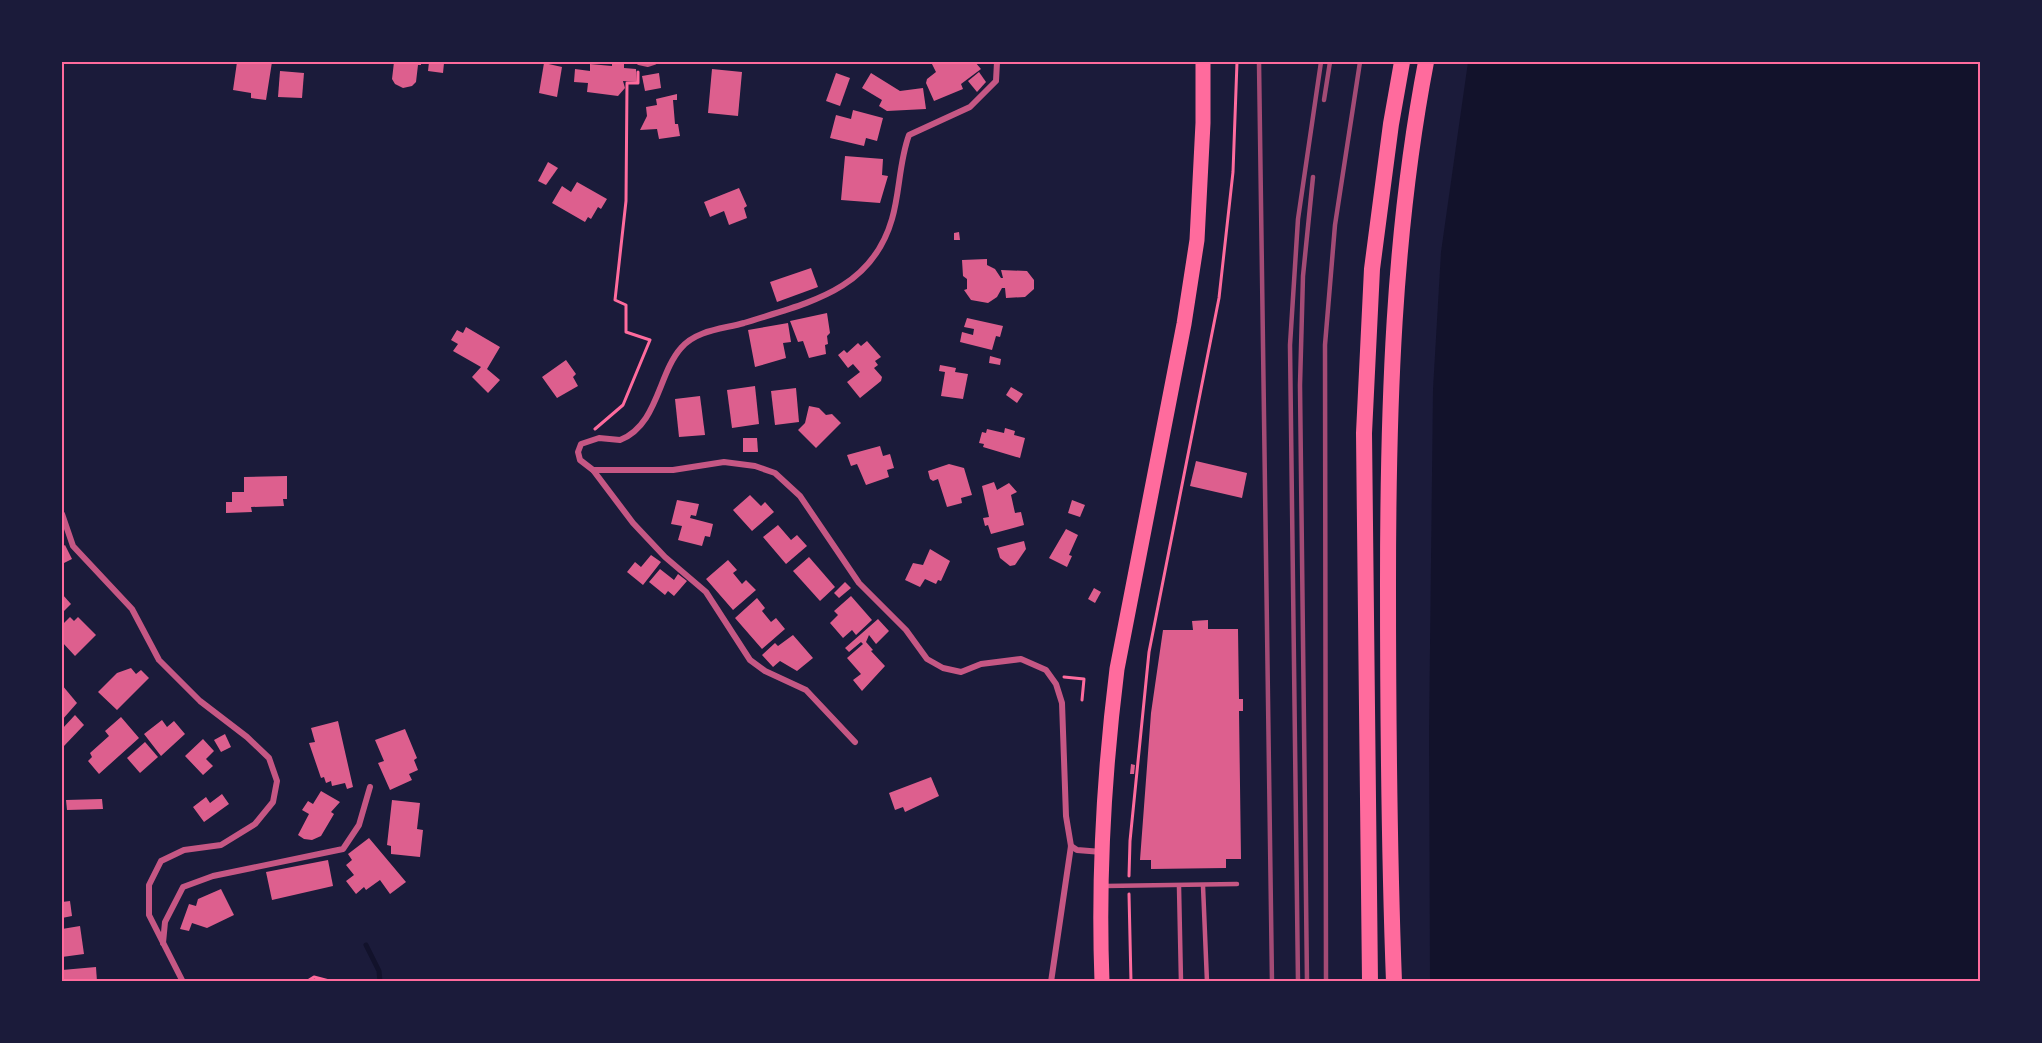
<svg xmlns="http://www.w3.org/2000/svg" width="2042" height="1043" font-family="Cabin,sans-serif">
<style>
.water{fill:#12122b}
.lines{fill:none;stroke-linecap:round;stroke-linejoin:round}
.stream{stroke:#12122b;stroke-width:5}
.building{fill:#dd5f8e}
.path{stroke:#ff6b9d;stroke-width:3}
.service{stroke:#c65784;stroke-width:4.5}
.minor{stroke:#c65784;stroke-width:6}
.primary{stroke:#ff6b9d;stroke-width:15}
.motorway{stroke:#ff6b9d;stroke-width:16}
.rail{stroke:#a44b75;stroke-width:4.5}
.neatline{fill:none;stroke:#ff6b9d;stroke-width:2}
</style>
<rect width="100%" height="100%" fill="#1b1b3a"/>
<path class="water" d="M1468,62h512v919h-550l-1,-248 4,-344 8,-137z"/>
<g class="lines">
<path class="stream" d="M366,945l13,26 1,11"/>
</g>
<g class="building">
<path d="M237,62h35l-6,38 -15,-2v-5l-18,-3z"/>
<path d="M394,62h27v3h-3l-2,17 -4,4 -9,2 -8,-4 -3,-5z"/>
<path d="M429,62h21l-6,1 -1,10 -15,-2z"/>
<path d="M612,62h12v6l12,1 1,13 -14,-1 2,7 -7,8 -31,-4 1,-9 -14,-1 1,-13 15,2v-7l22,2z"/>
<path d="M931,62h44l6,7 -20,15 2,5 -29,12 -8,-18 1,-4 9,-7z"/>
<path d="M544,63l18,4 -5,30 -18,-4z"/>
<path d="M712,69l30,3 -4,44 -30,-3z"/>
<path d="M280,71l24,2 -2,25 -24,-1z"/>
<path d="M979,72l7,10 -9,10 -9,-11z"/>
<path d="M659,73l2,15 -16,3 -3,-15z"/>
<path d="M836,73l14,5 -10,28 -14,-5z"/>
<path d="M871,73l29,18 23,-3 3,21 -39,2 -8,-5 3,-6 -20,-12z"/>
<path d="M677,94v6h-4l2,24h3l2,12 -21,3 -2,-10 -17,1 7,-14 -1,-9 11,-2 -1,-6z"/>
<path d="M853,110l30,8 -6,23 -11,-3 -2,8 -34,-8 6,-23 15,4z"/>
<path d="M845,156l38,3 -1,16 6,1 -8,27 -39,-3z"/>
<path d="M548,162l10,6 -12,17 -8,-4z"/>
<path d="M577,182l30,17 -6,10 -3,-2 -7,12 -3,-2 -3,5 -33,-19 10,-17 9,6z"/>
<path d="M739,188l8,18 -3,2 3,10 -18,7 -5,-14 -14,6 -6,-15z"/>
<path d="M959,232l1,8h-6v-7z"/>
<path d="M987,259v6l8,4 6,9h2l-2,-8 26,1 7,9v9l-9,8 -19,1 -1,-10h-3l-5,9 -9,6 -17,-3 -7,-10 3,-1v-10l-4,-3 -1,-16z"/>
<path d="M811,268l7,19 -41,15 -7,-20z"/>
<path d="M827,313l3,20 -3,3 1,8 -3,1 1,9 -17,4 -6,-17 -5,1 -8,-21z"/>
<path d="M967,318l36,8 -3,11 -4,-1 -4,14 -32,-8 2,-10 11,3 1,-6 -10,-2z"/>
<path d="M788,323l3,19 -8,1 3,15 -31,9 -7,-37z"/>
<path d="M466,327l34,20 -13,22 13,11 -12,13 -16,-16 9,-10 -28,-16 5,-7 -7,-4 6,-10 6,3z"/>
<path d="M867,341l14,16 -6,4 3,4 -4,3 8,9 -1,4 -21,17 -13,-16 13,-10 -7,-8 -5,4 -10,-13 6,-5 3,3 11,-10 3,3z"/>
<path d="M990,356l11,3 -1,6 -11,-2z"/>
<path d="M566,360l10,14 -3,3 5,9 -21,12 -15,-21z"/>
<path d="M940,365l16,3 -1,4 13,2 -5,25 -22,-3 4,-24 -6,-1z"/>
<path d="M755,386l4,38 -27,4 -5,-38z"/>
<path d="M1011,387l12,7 -6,9 -11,-8z"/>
<path d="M796,388l3,34 -24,3 -4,-34z"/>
<path d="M700,396l5,39 -26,2 -4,-38z"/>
<path d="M809,406l10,2 7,7 6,-1 9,9 -25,25 -18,-18 7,-7z"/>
<path d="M1005,428l10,3 -1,4 11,3 -5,20 -37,-11 1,-3 -5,-1 3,-11 4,1 1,-4 17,4z"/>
<path d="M743,438h14l1,14h-15z"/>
<path d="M880,446l3,10 7,-2 4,14 -7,2 2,7 -23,8 -9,-21 -6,2 -4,-11z"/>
<path d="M1196,461l51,12 -5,25 -52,-12z"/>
<path d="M949,464l15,4 8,27 -11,3 1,5 -15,4 -9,-28 -5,2 -3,-2 -2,-8z"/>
<path d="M287,476v23h-4l1,7 -33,1 1,5 -26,1v-11h6v-10h12v-15z"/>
<path d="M994,482l3,8 12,-7 8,9 -6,3 4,18 6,-1 3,13 -33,9 -3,-9 -3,1 -2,-8 6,-1 -7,-31z"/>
<path d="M750,495l11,11 4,-4 9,10 -22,19 -19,-21z"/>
<path d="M677,500l22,4 -3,12 -5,-1 -1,3 23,6 -3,13 -5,-1 -3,10 -24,-6 4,-14 -11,-2z"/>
<path d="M1072,500l13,5 -5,12 -12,-4z"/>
<path d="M778,525l13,15 6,-5 10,11 -21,18 -23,-27z"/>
<path d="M1066,529l12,6 -9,20 3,1 -5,11 -18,-9z"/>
<path d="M1024,541l2,8 -11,16 -5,1 -10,-8 -3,-10z"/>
<path d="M65,545l7,14 -10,5v-17z"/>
<path d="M930,549l20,12 -9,20 -3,-1 -2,4 -11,-5 -5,8 -15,-7 8,-17 10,2z"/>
<path d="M651,555l10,7 -18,23 -16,-13 8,-10 6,5z"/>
<path d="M809,557l26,30 -15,14 -27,-30z"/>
<path d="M728,560l9,10 -4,3 9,11 4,-4 10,10 -23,20 -27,-31z"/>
<path d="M660,569l14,11 4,-6 9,7 -13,15 -6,-5 -3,4 -16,-13z"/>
<path d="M845,582l6,6 -12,10 -5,-5z"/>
<path d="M1094,588l7,4 -6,11 -7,-4z"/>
<path d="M62,594l9,10 -9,9z"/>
<path d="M851,596l21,24 -16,15 -4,-5 -9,8 -13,-15 8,-8 -4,-4z"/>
<path d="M757,598l8,10 -3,3 9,11 5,-4 9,11 -23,20 -27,-31z"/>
<path d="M70,617l4,4 4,-4 18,18 -21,21 -13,-14v-17z"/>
<path d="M878,619l11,12 -13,13 -7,-9 -3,7 7,8 -2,1 14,15 -23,25 -9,-11 8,-6 -14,-16 16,-14 -2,-2 -12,10 -4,-4z"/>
<path d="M1208,620v9h30l1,70h4v12h-4l2,148h-15v9l-75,1v-9h-11l11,-147 12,-83h30l-1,-9z"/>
<path d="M793,635l20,23 -16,13 -17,-10 -7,6 -11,-12 13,-12 3,3z"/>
<path d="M131,668l5,6 5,-4 8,8 -32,32 -19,-18 19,-19z"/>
<path d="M62,685l15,18 -15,17z"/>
<path d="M75,715l9,10 -21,22 -1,-18z"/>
<path d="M121,717l18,21 -40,36 -11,-13 4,-4 -2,-4 19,-17 -4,-5z"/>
<path d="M162,720l5,7 7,-6 11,13 -24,22 -17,-22z"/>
<path d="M338,721l15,66 -6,2 -2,-6 -13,3 -1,-5 -5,2 -2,-6 -3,1 -12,-35 6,-1 -4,-14z"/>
<path d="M405,729l12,29 -3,2 4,10 -9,4 3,6 -22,10 -12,-27 6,-2 -9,-21z"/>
<path d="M225,734l6,13 -10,5 -7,-12z"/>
<path d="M203,739l11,12 -8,8 7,7 -10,9 -18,-19z"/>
<path d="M145,742l13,15 -18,16 -13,-15z"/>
<path d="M1131,764l4,1 -1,9h-4z"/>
<path d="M931,777l8,19 -34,16 -2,-5 -8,3 -6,-17z"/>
<path d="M321,791l19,11 -9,10 3,2 -13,22 -9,4 -8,-1 -6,-4 11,-21 -7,-4 6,-9 5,3z"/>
<path d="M222,794l7,10 -25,18 -11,-15 13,-10 4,6z"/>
<path d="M102,799l1,10 -36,1 -1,-10z"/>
<path d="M392,800l28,3 -3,26 6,1 -3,27 -29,-3v-8l-4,-1z"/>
<path d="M369,838l37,44 -16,12 -10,-14 -14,10 -2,-3 -8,7 -10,-13 8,-6 -8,-10 6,-5 -4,-6z"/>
<path d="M328,860l5,26 -61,14 -6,-28z"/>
<path d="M221,889l13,26 -27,13 -15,-5 -3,8 -9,-2 9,-25 7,2 2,-7z"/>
<path d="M70,901l2,15 -10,2v-16z"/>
<path d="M80,926l4,28 -22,3v-28z"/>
<path d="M96,967l1,15h-35v-12z"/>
</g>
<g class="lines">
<g class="path">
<path d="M595,429l28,-24 27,-65 -24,-8v-27l-11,-5 11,-99 1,-118h11v-11"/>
<path d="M1064,677l20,2 -2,21"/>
<path d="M1129,876l1,-35 19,-189 70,-354 14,-126 4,-110"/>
<path d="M1129,894l2,88"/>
<path d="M306,982l8,-5 19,5"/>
</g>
<g class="service">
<path d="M1105,886l132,-2"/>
<path d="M1203,886l4,96"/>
<path d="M1179,887l2,95"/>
</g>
<g class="minor">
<path d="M639,62l9,2 6,-2"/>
<path d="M593,470l-13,-10 -2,-8 3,-8 18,-6 21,2c38,-15 38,-66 61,-92 15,-18 42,-19 63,-25 62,-20 127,-31 148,-104 8,-27 7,-57 17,-84l61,-28 26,-26 1,-19"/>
<path d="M62,514l11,32 59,63 27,51 41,41 47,36 22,21 8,23 -4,21 -18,22 -34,21 -37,5 -23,11 -12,24v30l34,67"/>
<path d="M855,742l-49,-52 -41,-19 -15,-11 -44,-68 -41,-35 -32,-34 -40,-53h80l51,-8 31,4 20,7 25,23 59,87 47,47 21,29 16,9 18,4 20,-8 40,-5 25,11 10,14 6,19 4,113 5,30 -20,136"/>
<path d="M1071,846l6,4 25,2"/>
<path d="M163,943l2,-21 18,-35 30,-11 130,-27 16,-24 11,-38"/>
</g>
<path class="primary" d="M1102,982c-4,-105 2,-209 15,-313l67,-345 13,-84 6,-117v-61"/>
<g class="motorway">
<path d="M1370,982l-6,-549 8,-164 19,-145 11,-62"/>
<path d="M1394,982c-5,-133 -6,-266 -6,-399 0,-175 5,-349 38,-521"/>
</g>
<g class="rail">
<path d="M1259,62l13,920"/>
<path d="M1324,100l6,-38"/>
<path d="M1298,982l-8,-637 8,-126 23,-157"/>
<path d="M1307,982l-7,-597 3,-109 10,-99"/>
<path d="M1326,982l-1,-637 10,-120 25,-163"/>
</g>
</g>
<rect width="2042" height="1043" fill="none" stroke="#1b1b3a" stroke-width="126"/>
<rect x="63" y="63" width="1916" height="917" class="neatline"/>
</svg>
